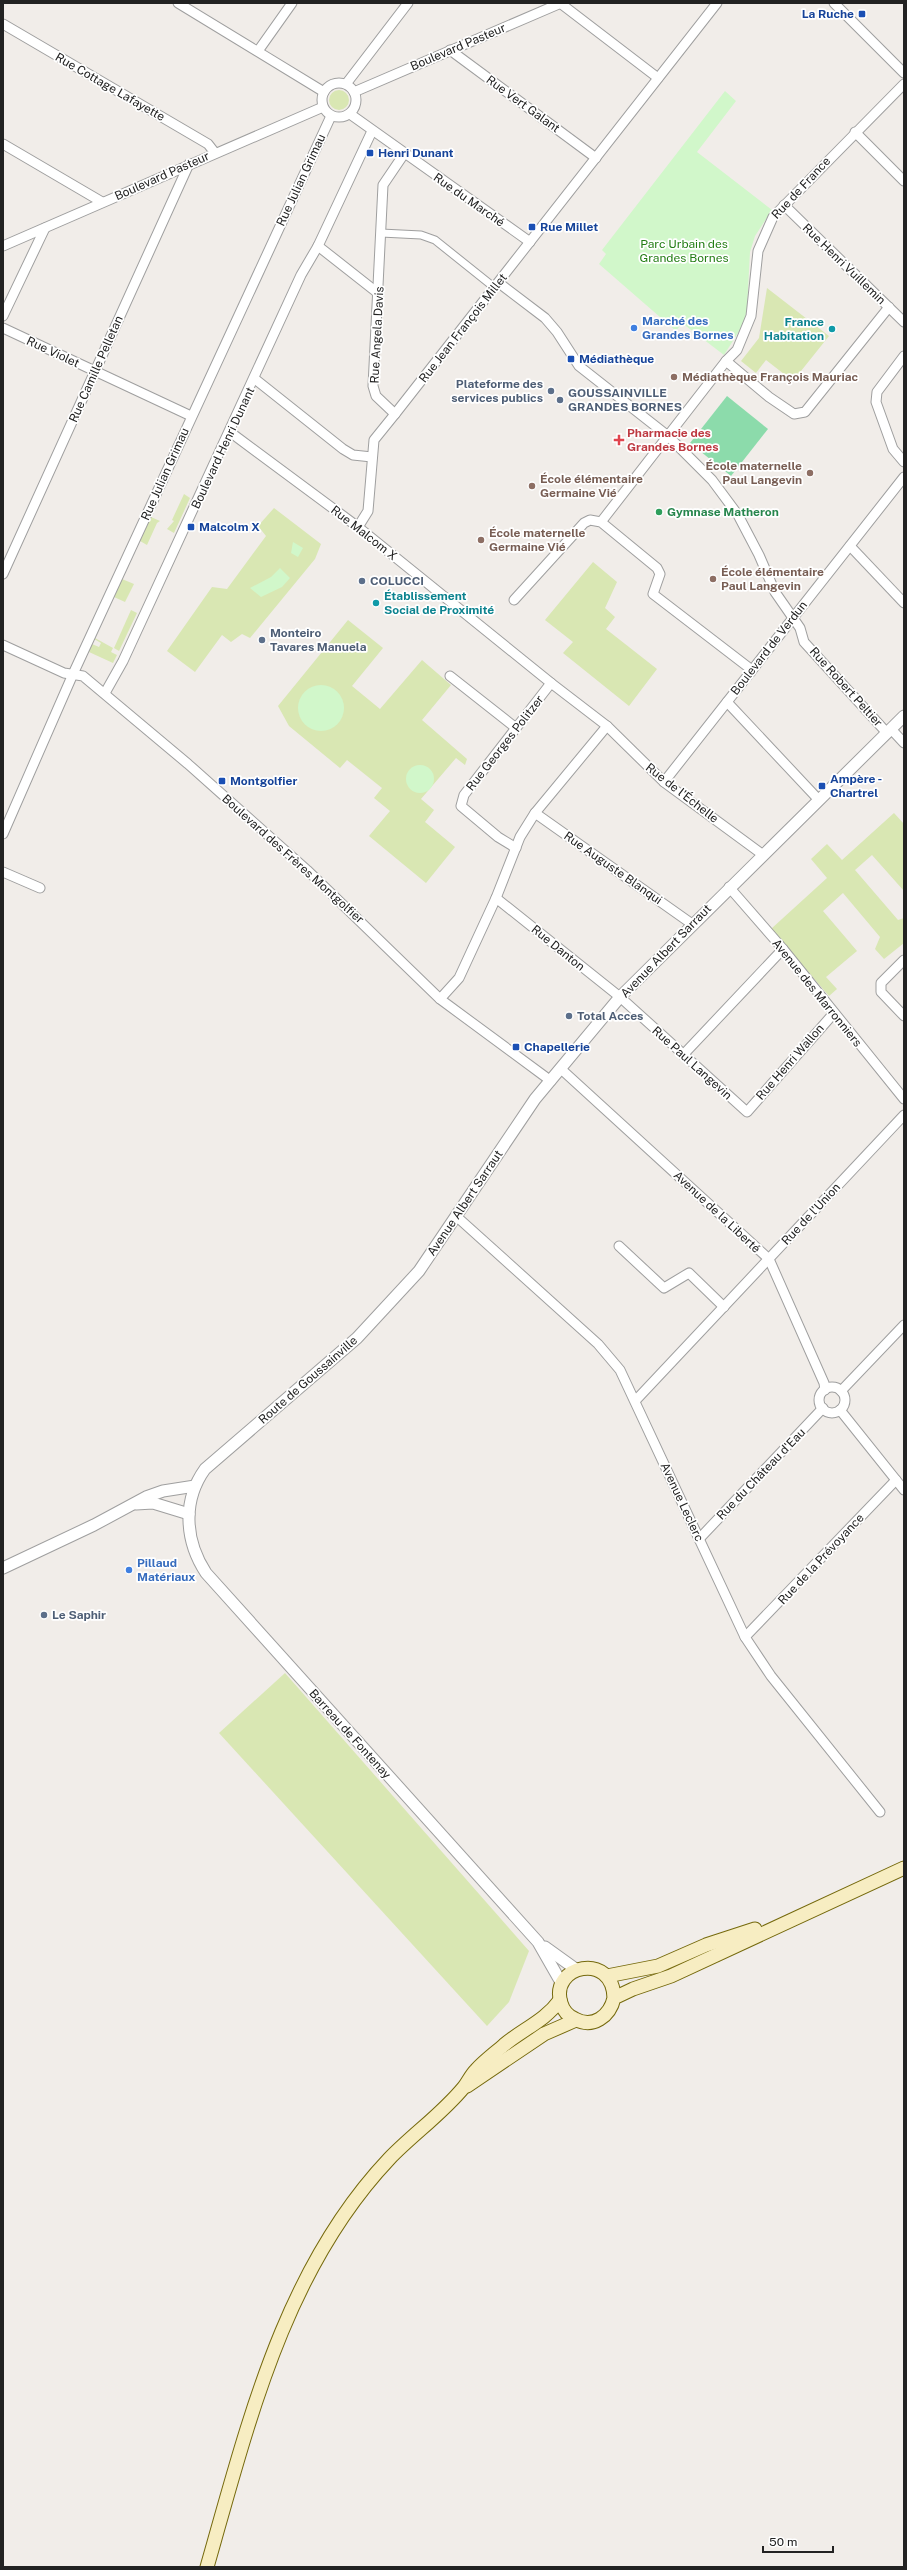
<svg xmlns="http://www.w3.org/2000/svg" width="907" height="2570" font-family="'Public Sans',sans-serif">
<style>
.grass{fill:#d9e7b3}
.park{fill:#d1f7ca}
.pitch{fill:#8cdbab}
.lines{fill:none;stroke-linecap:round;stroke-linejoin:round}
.pedestrian-casing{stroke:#9f9f9f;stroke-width:9}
.minor-casing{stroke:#9f9f9f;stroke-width:11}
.tertiary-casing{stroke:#9f9f9f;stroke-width:13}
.secondary-casing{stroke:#75690c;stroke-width:15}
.pedestrian{stroke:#fff;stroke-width:7}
.minor{stroke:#fff;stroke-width:9}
.tertiary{stroke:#fff;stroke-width:11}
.secondary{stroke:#f7edc2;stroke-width:13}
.transit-dot{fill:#1a4fb4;stroke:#fff;stroke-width:1.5}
.shop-dot{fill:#3f7fe0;stroke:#fff;stroke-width:1.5}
.culture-dot{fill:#0f9aa8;stroke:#fff;stroke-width:1.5}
.education-dot{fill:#8d6e63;stroke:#fff;stroke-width:1.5}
.service-dot{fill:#5c6f8a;stroke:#fff;stroke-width:1.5}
.health-dot{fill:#e0444e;stroke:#fff;stroke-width:1.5}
.leisure-dot{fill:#2e9e5b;stroke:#fff;stroke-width:1.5}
.labels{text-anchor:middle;stroke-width:3.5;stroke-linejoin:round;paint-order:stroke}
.transit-label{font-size:12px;font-weight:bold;fill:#164399;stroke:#fff;text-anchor:start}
.street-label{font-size:12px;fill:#222;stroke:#fff}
.park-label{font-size:12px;fill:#227d13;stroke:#fff}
.shop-label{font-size:12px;font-weight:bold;fill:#366cbe;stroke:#fff;text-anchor:start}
.culture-label{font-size:12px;font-weight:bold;fill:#0d838f;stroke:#fff;text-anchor:end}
.education-label{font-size:12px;font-weight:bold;fill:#785e54;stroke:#fff;text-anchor:start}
.service-label{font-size:12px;font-weight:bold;fill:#4e5e75;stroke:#fff;text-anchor:start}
.health-label{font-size:12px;font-weight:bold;fill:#be3a42;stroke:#fff;text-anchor:start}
.leisure-label{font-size:12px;font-weight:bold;fill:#27864d;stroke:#fff;text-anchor:start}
</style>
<rect width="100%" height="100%" fill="#f1ede9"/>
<g class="grass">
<circle cx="339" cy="100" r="10"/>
<path d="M767,288l62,48 -36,45 -27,-21 -10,13 -15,-12 18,-23z"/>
<path d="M184,494l6,4 -16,35 -7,-4 7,-8 -2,-1z"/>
<path d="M274,508l47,36 -6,15 -65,79 -8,-4 -11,8 -9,-7 -27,37 -28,-21 45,-64 15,2 39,-53 -8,-10z"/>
<path d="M151,517l9,4 -3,2 -10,22 -7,-4z"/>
<path d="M593,562l24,20 -12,26 10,9 -9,12 51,40 -28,37 -66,-53 10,-11 -28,-22z"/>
<path d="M122,579l12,5 -9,18 -11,-5z"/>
<path d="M131,610l6,3 -18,38 -5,-3z"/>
<path d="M348,620l35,28 -31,38 28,23 42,-49 29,25 -29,35 45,39 -2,6 -9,-7 -35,41 13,11 -9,12 30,25 -29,36 -57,-47 21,-25 -16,-13 8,-10 -35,-28 -7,8 -51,-42 -11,-20z"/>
<path d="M95,638l18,10 -2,4 6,3 -4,8 -24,-11 3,-8 7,3 2,-4 -7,-4z"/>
<path d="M894,813l10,11v67l-32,-36 -17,15 43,50 6,-2v25l-20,16 -9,-10 5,-12 -37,-44 -20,18 34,40 -31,26 11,12 -8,7 -58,-67 56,-51 -16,-19 16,-15 15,16z"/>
<path d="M285,1673l244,278 -20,51 -22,24 -268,-293z"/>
</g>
<g class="park">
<path d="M725,91l11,10 -39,51 75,58 -17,26 -5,16 -3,58 -4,15 -19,30 -42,-32 -6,8 -77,-67 7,-10 -4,-4z"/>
<path d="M293,542l10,6 -5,9 -7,-4z"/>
<path d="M280,568l10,10 -8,9 -21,10 -11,-9 21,-11z"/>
<circle cx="321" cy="708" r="23"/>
<circle cx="420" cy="779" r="14"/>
</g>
<path class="pitch" d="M727,396l41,33 -37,47 -41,-33z"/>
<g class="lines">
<g class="pedestrian-casing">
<path id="pedestrian" d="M381,233l40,2 14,5 60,48"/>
</g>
<g class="minor-casing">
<g id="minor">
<path d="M178,3l146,89"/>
<path d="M560,3l98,75"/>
<path d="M834,3l70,70"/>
<path d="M3,24l205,120 7,9"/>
<path d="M450,50l146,108"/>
<path d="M258,51l34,-48"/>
<circle cx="339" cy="100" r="17"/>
<path d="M346,84l62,-81"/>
<path d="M354,92l207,-89"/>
<path d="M350,114l180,128"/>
<path d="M855,132l49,49"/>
<path d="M3,144l99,58"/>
<path d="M784,205l120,117"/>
<path d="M3,246l320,-139"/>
<path d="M318,246l61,48"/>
<path d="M499,283l46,35 12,14 22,34 89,70 44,44 26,35 21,40 16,37 25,36 4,14 83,91"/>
<path d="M3,316l42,-88"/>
<path d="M3,328l188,88"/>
<path d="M904,356l-27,36 -1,10 17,47 11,13"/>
<path d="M726,361l11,-11 14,-34 7,-65 15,-34 131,-133"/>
<path d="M255,379l88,70 10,6 19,2"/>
<path d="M395,414l322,-411"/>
<path d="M230,432l128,95 193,156"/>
<path d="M601,522l125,-161 43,36 25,17 11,-2 84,-105"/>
<path d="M358,527l10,-16 6,-71 21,-26 -19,-18 -3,-10 10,-201 21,-31"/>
<path d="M850,546l54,57"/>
<path d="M3,574l186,-410"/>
<path d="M514,600l70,-77 6,-3 11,2 56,46 3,6 -7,20 95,73 3,5"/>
<path d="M3,645l61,28 19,3 105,88 119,106 133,129 111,82"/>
<path d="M450,676l66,52"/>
<path d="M105,693l18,-32 178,-386 17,-29 54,-115"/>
<path d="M727,702l91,97"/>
<path d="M891,729l13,14"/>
<path d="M664,782l240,-305"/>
<path d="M535,813l157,111"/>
<path d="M3,834l70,-160 258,-558"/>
<path d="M516,848l-18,-11 -37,-31 3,-11 87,-112 56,43 57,56 98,72"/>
<path d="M3,872l37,16"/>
<path d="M729,887l54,62 121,150"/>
<path d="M496,898l124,99 127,115 87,-99"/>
<path d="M904,960l-23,23v9l23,24"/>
<path d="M440,999l19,-21 37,-80 24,-61 15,-24 72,-87"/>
<path d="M683,1055l100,-106"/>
<path d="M561,1069l208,190 55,124 1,7"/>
<path d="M456,1216l142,128 22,26 125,267 26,39 109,136"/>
<path d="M619,1246l45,42 25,-15 35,34"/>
<circle cx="832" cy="1400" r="13"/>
<path d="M841,1391l63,-66"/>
<path d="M636,1400l268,-285"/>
<path d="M840,1410l64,80"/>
<path d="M699,1539l124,-131"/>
<path d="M745,1637l151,-157"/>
</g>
</g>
<g class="tertiary-casing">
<g id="tertiary">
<path d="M136,1504l17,-1 36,11"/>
<path d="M3,1568l91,-43 52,-28 17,-6 32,-5"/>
<path d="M545,1947l32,23"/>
<path d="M562,1984l-24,-42 -332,-369c-21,-32 -24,-72 -1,-104l152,-131 62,-67 116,-172 85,-102 284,-281"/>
</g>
</g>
<g class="secondary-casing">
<g id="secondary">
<path d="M607,1976l51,-10 48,-21 49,-16"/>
<path d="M614,1998c-1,-47 -65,-33 -53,5 2,7 7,13 14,16 18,10 35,-3 39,-21l19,-9 38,-13 233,-108"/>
<path d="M467,2086l77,-52 32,-14"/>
<path d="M207,2567c41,-143 77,-297 182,-408 24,-25 53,-45 75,-72 4,-5 7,-12 12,-17 8,-9 19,-17 28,-25 19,-16 41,-24 56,-45"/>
</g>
</g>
<use href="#pedestrian" class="pedestrian"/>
<use href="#minor" class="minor"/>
<use href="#tertiary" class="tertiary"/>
<use href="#secondary" class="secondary"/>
</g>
<g class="transit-dot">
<rect x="858" y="10" width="8" height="8" rx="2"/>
<rect x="366" y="149" width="8" height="8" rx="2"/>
<rect x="528" y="223" width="8" height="8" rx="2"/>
<rect x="567" y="355" width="8" height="8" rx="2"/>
<rect x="187" y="523" width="8" height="8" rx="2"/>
<rect x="218" y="777" width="8" height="8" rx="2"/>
<rect x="818" y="782" width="8" height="8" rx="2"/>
<rect x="512" y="1043" width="8" height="8" rx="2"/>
</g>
<g class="shop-dot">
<circle cx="634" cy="328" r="4"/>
<circle cx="129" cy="1570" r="4"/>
</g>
<g class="culture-dot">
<circle cx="832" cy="329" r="4"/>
<circle cx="376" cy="603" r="4"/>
</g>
<g class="education-dot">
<circle cx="674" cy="377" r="4"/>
<circle cx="810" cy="473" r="4"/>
<circle cx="532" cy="486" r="4"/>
<circle cx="481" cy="540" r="4"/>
<circle cx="713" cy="579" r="4"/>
</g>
<g class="service-dot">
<circle cx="551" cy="391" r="4"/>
<circle cx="560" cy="400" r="4"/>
<circle cx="362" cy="581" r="4"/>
<circle cx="262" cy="640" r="4"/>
<circle cx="569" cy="1016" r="4"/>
<circle cx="44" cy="1615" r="4"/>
</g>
<path class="health-dot" d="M617 434h4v4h4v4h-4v4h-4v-4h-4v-4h4z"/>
<circle class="leisure-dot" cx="659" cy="512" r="4"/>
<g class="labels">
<g class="transit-label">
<text x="854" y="18" text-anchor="end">La Ruche</text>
<text x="378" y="157">Henri Dunant</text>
<text x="540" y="231">Rue Millet</text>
<text x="579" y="363">Médiathèque</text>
<text x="199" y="531">Malcolm X</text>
<text x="830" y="783">Ampère -<tspan x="830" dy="14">Chartrel</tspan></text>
<text x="230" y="785">Montgolfier</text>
<text x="524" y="1051">Chapellerie</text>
</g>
<g class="street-label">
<text transform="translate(458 47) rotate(-23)" y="4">Boulevard Pasteur</text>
<text transform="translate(110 87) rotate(30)" y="4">Rue Cottage Lafayette</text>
<text transform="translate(523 104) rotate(36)" y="4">Rue Vert Galant</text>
<text transform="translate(162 176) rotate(-24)" y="4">Boulevard Pasteur</text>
<text transform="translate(301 180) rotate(-65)" y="4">Rue Julian Grimau</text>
<text transform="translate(801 188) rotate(-47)" y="4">Rue de France</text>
<text transform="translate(469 200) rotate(35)" y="4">Rue du Marché</text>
<text transform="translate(844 264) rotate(44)" y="4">Rue Henri Vuillemin</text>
<text transform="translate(463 328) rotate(-52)" y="4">Rue Jean François Millet</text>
<text transform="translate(377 335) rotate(-87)" y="4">Rue Angela Davis</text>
<text transform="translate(53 352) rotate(25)" y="4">Rue Violet</text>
<text transform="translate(96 369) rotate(-66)" y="4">Rue Camille Pelletan</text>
<text transform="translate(223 448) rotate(-65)" y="4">Boulevard Henri Dunant</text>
<text transform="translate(165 474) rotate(-66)" y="4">Rue Julian Grimau</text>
<text transform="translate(364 533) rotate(38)" y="4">Rue Malcom X</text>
<text transform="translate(769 648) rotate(-52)" y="4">Boulevard de Verdun</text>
<text transform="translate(846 687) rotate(48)" y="4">Rue Robert Peltier</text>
<text transform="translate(505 743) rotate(-52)" y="4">Rue Georges Politzer</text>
<text transform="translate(682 793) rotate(38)" y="4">Rue de l'Échelle</text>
<text transform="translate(293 859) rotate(42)" y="4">Boulevard des Frères Montgolfier</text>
<text transform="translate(613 868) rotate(35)" y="4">Rue Auguste Blanqui</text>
<text transform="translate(558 948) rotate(39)" y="4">Rue Danton</text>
<text transform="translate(666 951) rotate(-46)" y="4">Avenue Albert Sarraut</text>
<text transform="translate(817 993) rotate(51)" y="4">Avenue des Marronniers</text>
<text transform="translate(790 1062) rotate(-49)" y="4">Rue Henri Wallon</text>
<text transform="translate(692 1063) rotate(42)" y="4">Rue Paul Langevin</text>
<text transform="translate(465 1203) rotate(-56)" y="4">Avenue Albert Sarraut</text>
<text transform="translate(717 1212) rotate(43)" y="4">Avenue de la Liberté</text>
<text transform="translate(811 1214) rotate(-47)" y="4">Rue de l'Union</text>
<text transform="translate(308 1380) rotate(-41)" y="4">Route de Goussainville</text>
<text transform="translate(761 1474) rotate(-46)" y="4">Rue du Château d'Eau</text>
<text transform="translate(682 1502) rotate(65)" y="4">Avenue Leclerc</text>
<text transform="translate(821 1559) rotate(-47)" y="4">Rue de la Prévoyance</text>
<text transform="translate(350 1734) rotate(48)" y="4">Barreau de Fontenay</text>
</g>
<g class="park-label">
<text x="684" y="248">Parc Urbain des<tspan x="684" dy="14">Grandes Bornes</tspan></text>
</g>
<g class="shop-label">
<text x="642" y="325">Marché des<tspan x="642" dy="14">Grandes Bornes</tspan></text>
<text x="137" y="1567">Pillaud<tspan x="137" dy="14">Matériaux</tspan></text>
</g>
<g class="culture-label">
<text x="824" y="326">France<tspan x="824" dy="14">Habitation</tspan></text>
<text x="384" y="600" text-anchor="start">Établissement<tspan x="384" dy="14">Social de Proximité</tspan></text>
</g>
<g class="education-label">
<text x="682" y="381">Médiathèque François Mauriac</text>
<text x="802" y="470" text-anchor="end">École maternelle<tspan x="802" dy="14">Paul Langevin</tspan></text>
<text x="540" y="483">École élémentaire<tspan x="540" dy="14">Germaine Vié</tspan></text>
<text x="489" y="537">École maternelle<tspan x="489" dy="14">Germaine Vié</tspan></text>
<text x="721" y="576">École élémentaire<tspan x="721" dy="14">Paul Langevin</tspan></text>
</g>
<g class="service-label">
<text x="543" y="388" text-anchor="end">Plateforme des<tspan x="543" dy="14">services publics</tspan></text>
<text x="568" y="397">GOUSSAINVILLE<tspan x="568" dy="14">GRANDES BORNES</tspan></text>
<text x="370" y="585">COLUCCI</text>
<text x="270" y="637">Monteiro<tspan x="270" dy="14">Tavares Manuela</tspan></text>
<text x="577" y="1020">Total Acces</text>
<text x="52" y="1619">Le Saphir</text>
</g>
<g class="health-label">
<text x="627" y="437">Pharmacie des<tspan x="627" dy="14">Grandes Bornes</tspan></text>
</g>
<g class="leisure-label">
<text x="667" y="516">Gymnase Matheron</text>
</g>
</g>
<rect width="907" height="2570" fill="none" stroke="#222222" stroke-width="8"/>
<path d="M763 2546v6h70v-6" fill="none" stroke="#222222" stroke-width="2"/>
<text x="769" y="2546" font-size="12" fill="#222222" stroke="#ffffff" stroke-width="3" paint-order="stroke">50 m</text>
</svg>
